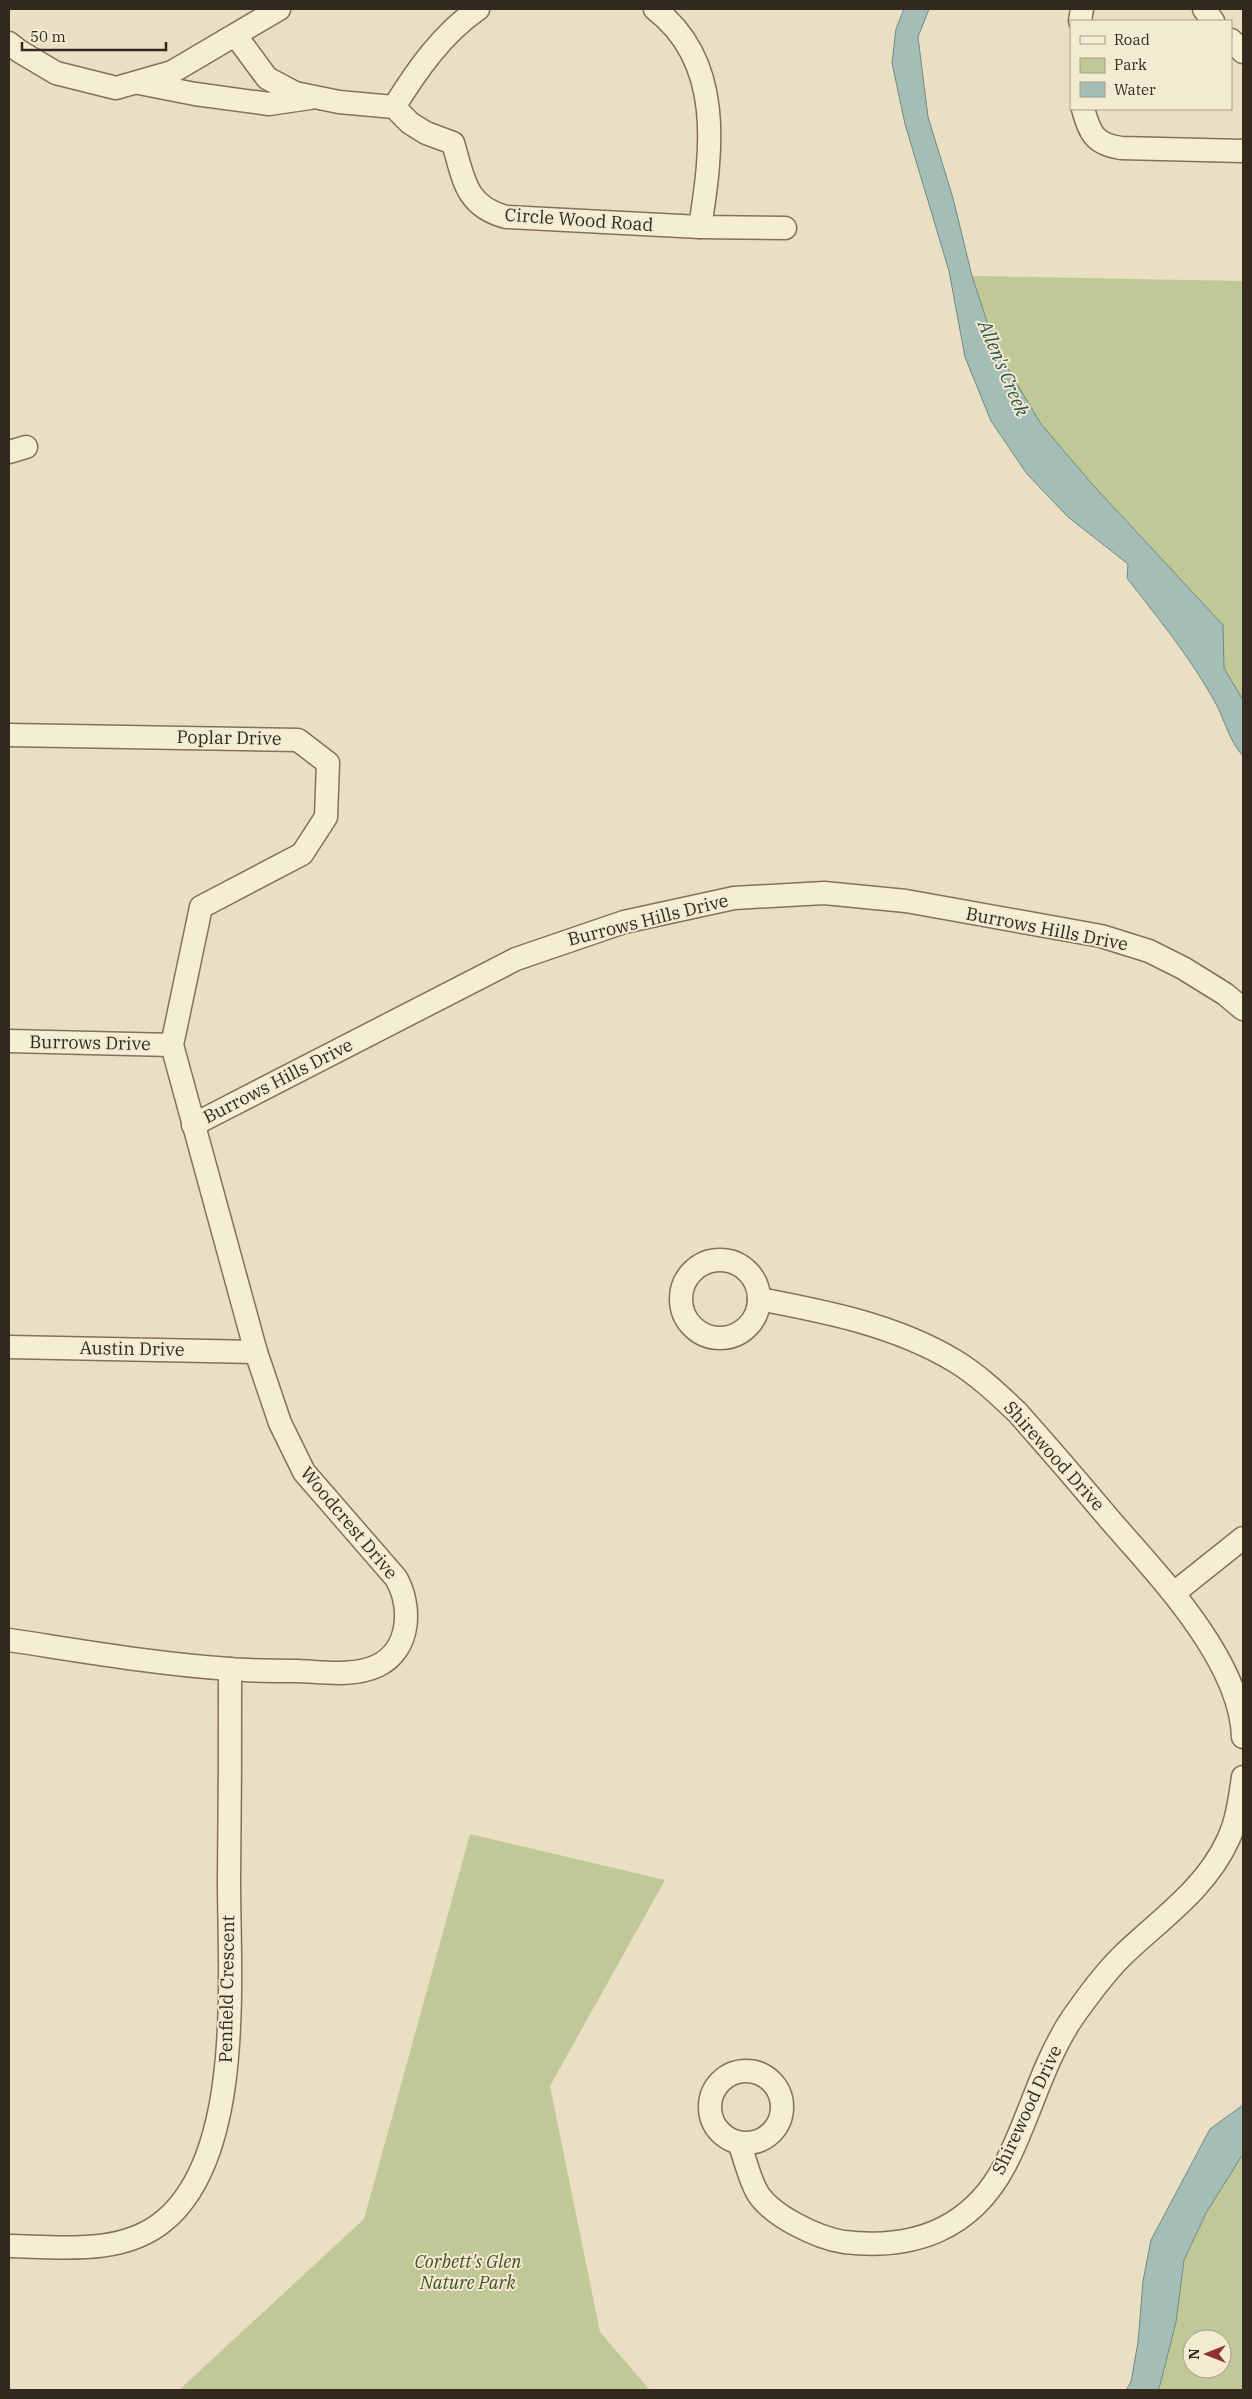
<svg xmlns="http://www.w3.org/2000/svg" width="1252" height="2399" font-family="'IBM Plex Serif',serif">
<style>
.green{fill:#c1c897;fill-rule:evenodd}
.water{fill:#a4bdb7;stroke:#6c8b84}
.lines{fill:none;stroke-linecap:round;stroke-linejoin:round}
.minor-casing{stroke:#83715b;stroke-width:25}
.minor{stroke:#f6edd5;stroke-width:22}
.labels{text-anchor:middle;stroke-width:4;stroke-linejoin:round;paint-order:stroke}
.street-label{font-size:18px;fill:#34291e;stroke:#f2ead1}
.park-label{font-size:18px;font-style:italic;fill:#444f26;stroke:#f2ead1}
.water-label{font-size:19px;font-style:italic;fill:#2e5351;stroke:#f2ead1}
</style>
<rect width="100%" height="100%" fill="#eadfc2"/>
<g class="green">
<path d="M972,276l271,5v419l-19,-32 -1,-43 -131,-141 -51,-60 -45,-75z"/>
<path d="M470,1834l195,46 -115,206 50,246 50,58h-471l185,-171z"/>
<path d="M1243,2154v236h-85l18,-68 8,-62 22,-47zM1192,2339h30v30h-30z"/>
</g>
<g class="water">
<path d="M904,9h25l-11,28 10,80 25,81 19,78 24,73 45,75 51,60 131,141 1,43 19,32v56c-14,-15 -18,-36 -28,-54 -25,-45 -57,-84 -88,-124l1,-14 -60,-47 -41,-43 -36,-53 -26,-64 -16,-86 -44,-147 -13,-61 4,-34z"/>
<path d="M1243,2105v49l-37,59 -22,47 -8,62 -16,63 -2,5h-32l5,-8 7,-40 5,-61 8,-41 59,-111z"/>
</g>
<g class="lines">
<g class="minor-casing">
<g id="minor">
<path d="M655,9c69,53 57,142 45,218"/>
<path d="M1204,9l9,12"/>
<path d="M1080,21l2,-12"/>
<path d="M236,36l31,42 28,15 44,9 55,5 16,16 16,10 27,10c11,36 12,63 53,74l194,10 85,1"/>
<path d="M1231,40l12,12"/>
<path d="M9,43l10,8 37,22 60,15 56,-16 107,-63"/>
<path d="M139,83l56,11 74,10 41,-6"/>
<path d="M394,107c23,-37 48,-73 84,-98"/>
<path d="M1083,109c7,24 11,35 38,39l122,3"/>
<path d="M9,452l17,-5"/>
<path d="M9,735l289,5 30,23 -2,54 -24,37 -101,53 -29,138 84,307 24,71 24,49 92,106c16,28 15,72 -19,88 -24,11 -54,6 -79,5 -23,0 -46,0 -68,-2 -74,-5 -148,-18 -221,-29"/>
<path d="M9,1041l163,4"/>
<path d="M193,1125l323,-166 108,-37 110,-24 90,-5 82,8 195,35 48,15 34,17 42,26 18,15"/>
<circle cx="720" cy="1299" r="39"/>
<path d="M759,1299c68,13 136,26 196,62 23,14 43,33 62,51 32,36 63,72 94,109 48,55 130,140 132,216"/>
<path d="M9,1347l247,5"/>
<path d="M1174,1593l69,-55"/>
<circle cx="746" cy="2107" r="36"/>
<path d="M739,2143c6,15 10,35 18,49 14,24 61,46 87,50 69,8 127,-12 161,-77 25,-48 37,-102 68,-148 15,-21 30,-42 48,-60 38,-37 84,-67 107,-117 9,-19 12,-42 15,-63"/>
<path d="M9,2246c51,1 114,10 156,-26 79,-67 64,-243 64,-339 1,-71 1,-141 1,-212"/>
</g>
</g>
<use href="#minor" class="minor"/>
</g>
<g class="labels">
<g class="street-label">
<text transform="translate(579 220) rotate(4)" y="6">Circle Wood Road</text>
<text transform="translate(229 738) rotate(1)" y="6">Poplar Drive</text>
<text transform="translate(648 920) rotate(-14)" y="6">Burrows Hills Drive</text>
<text transform="translate(1047 929) rotate(11)" y="6">Burrows Hills Drive</text>
<text transform="translate(90 1043) rotate(1)" y="6">Burrows Drive</text>
<text transform="translate(278 1081) rotate(-27)" y="6">Burrows Hills Drive</text>
<text transform="translate(132 1349) rotate(1)" y="6">Austin Drive</text>
<text transform="translate(1054 1456) rotate(48)" y="6">Shirewood Drive</text>
<text transform="translate(349 1523) rotate(50)" y="6">Woodcrest Drive</text>
<text transform="translate(227 1989) rotate(-89)" y="6">Penfield Crescent</text>
<text transform="translate(1027 2110) rotate(-65)" y="6">Shirewood Drive</text>
</g>
<g class="park-label">
<text x="468" y="2268">Corbett's Glen<tspan x="468" dy="21">Nature Park</tspan></text>
</g>
<g class="water-label">
<text transform="translate(1004 368) rotate(67)" y="7">Allen's Creek</text>
</g>
</g>
<rect width="1252" height="2399" fill="none" stroke="#34291e" stroke-width="20"/>
<rect x="1070" y="20" width="162" height="90" fill="#f2ead1" stroke="#a69d89"/>
<rect x="1080" y="36" width="25" height="8" fill="#f6edd5" stroke="#a69d89"/>
<text x="1114" y="45" font-size="15" fill="#34291e">Road</text>
<rect x="1080" y="58" width="25" height="15" fill="#c1c897" stroke="#a69d89"/>
<text x="1114" y="70" font-size="15" fill="#34291e">Park</text>
<rect x="1080" y="82" width="25" height="15" fill="#a4bdb7" stroke="#a69d89"/>
<text x="1114" y="95" font-size="15" fill="#34291e">Water</text>
<g transform="translate(1207 2354) rotate(270)"><circle r="24" fill="#f2ead1" stroke="#a69d89"/>
<path d="M0-4L9 19L0 12L-9 19Z" fill="#8e312f"/>
<text y="-8" font-size="14" font-weight="bold" text-anchor="middle" fill="#34291e">N</text>
</g>
<path d="M22 42v8h144v-8" fill="none" stroke="#34291e" stroke-width="2.5"/>
<text x="30" y="42" font-size="15" fill="#34291e" stroke="#f2ead1" stroke-width="4" paint-order="stroke">50 m</text>
</svg>
